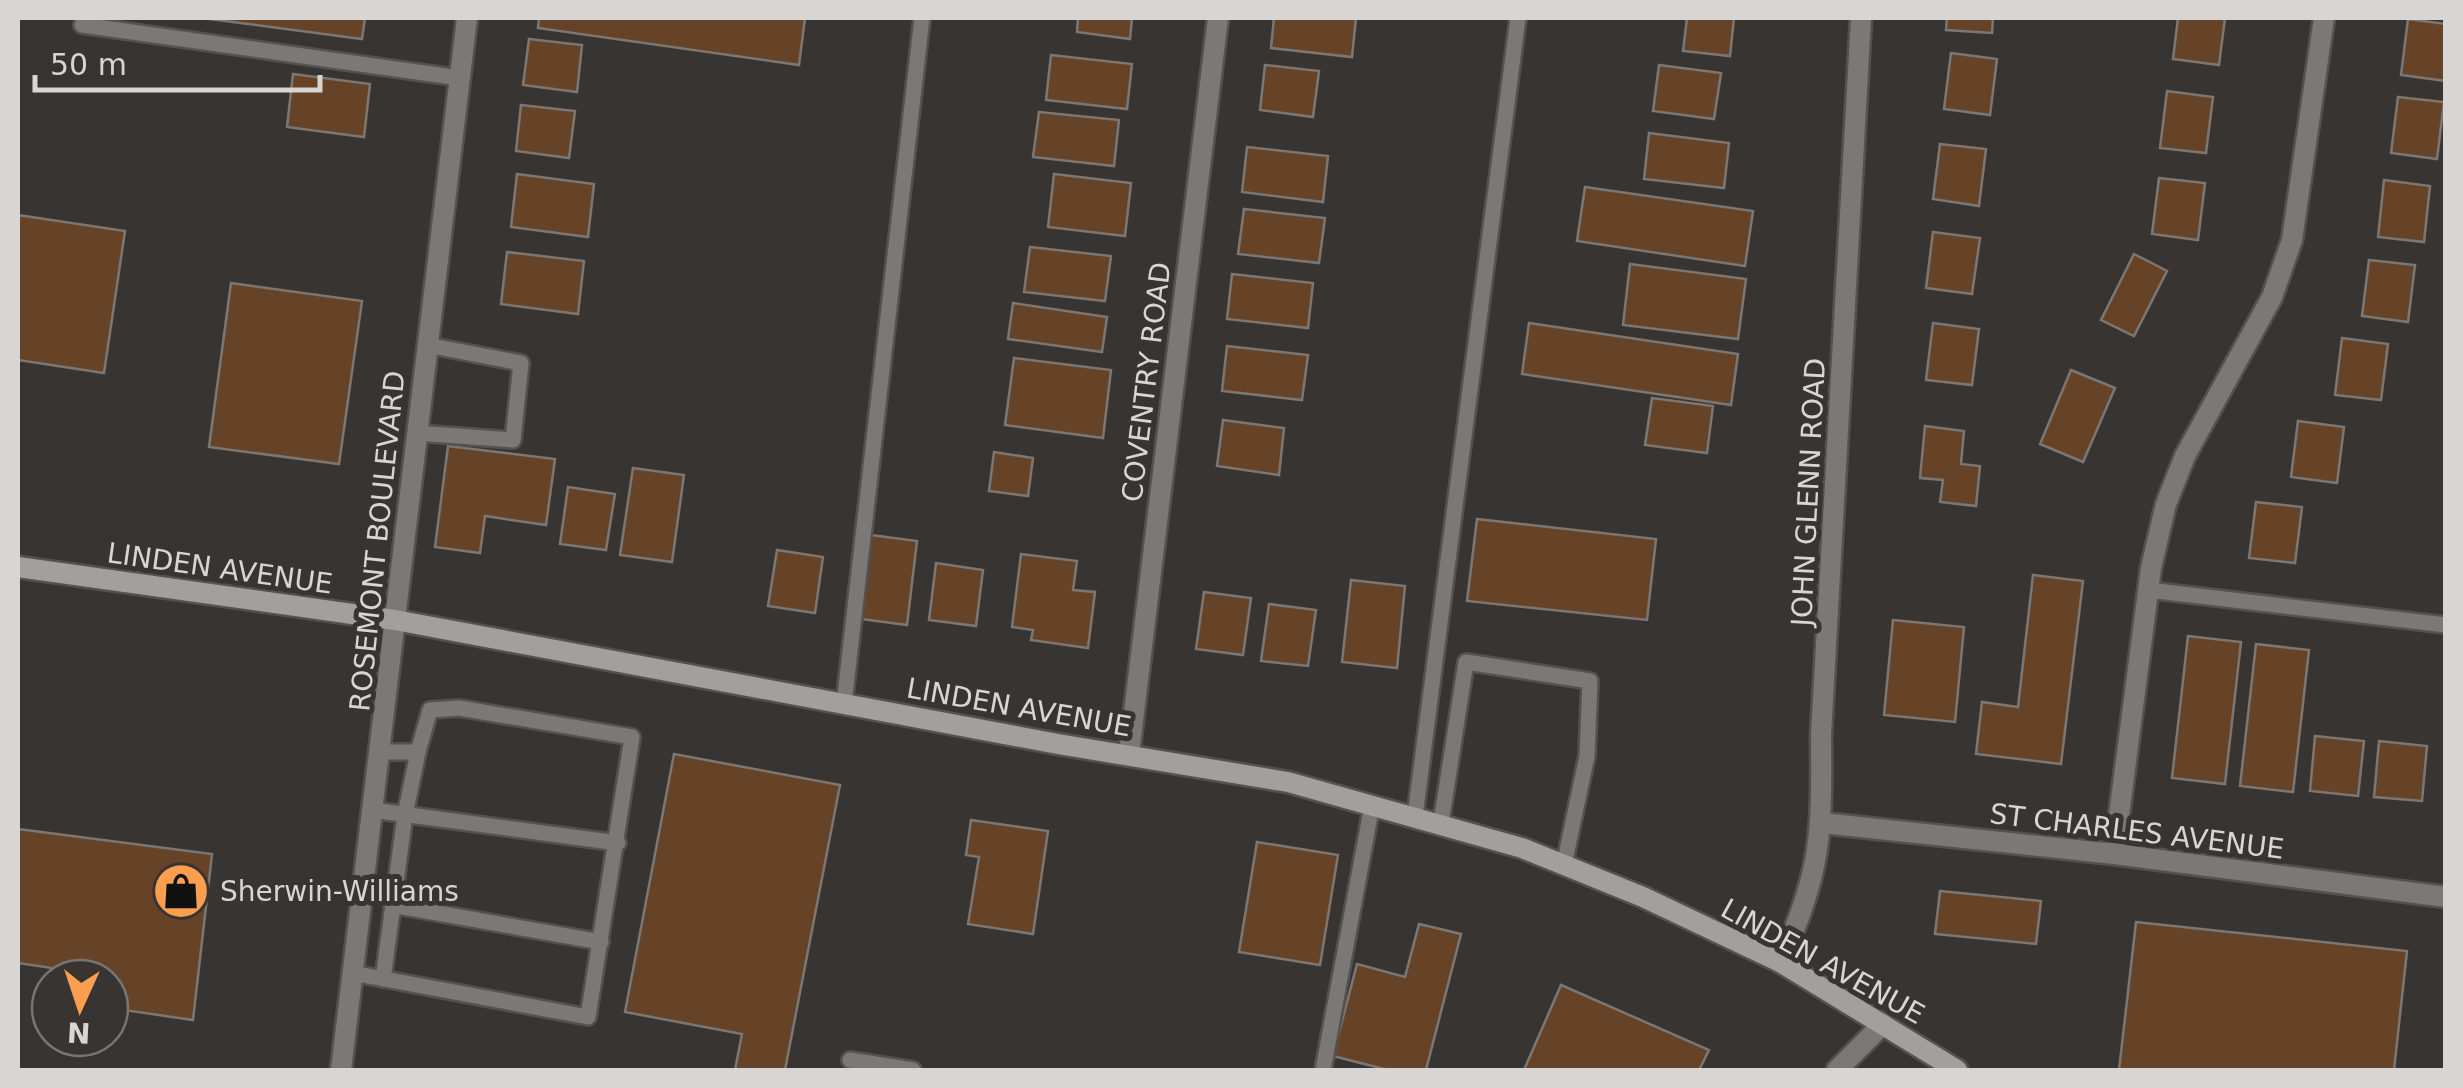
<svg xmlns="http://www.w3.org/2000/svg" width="2463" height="1088" font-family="'DejaVu Sans',sans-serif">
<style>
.building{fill:#664226;stroke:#7b7774;stroke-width:2.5}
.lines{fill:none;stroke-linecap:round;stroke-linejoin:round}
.service-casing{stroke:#55514f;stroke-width:20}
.minor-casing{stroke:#55514f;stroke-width:25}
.secondary-casing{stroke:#55514f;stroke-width:25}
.service{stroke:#7b7978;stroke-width:15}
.minor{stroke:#7b7978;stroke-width:20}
.secondary{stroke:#a29f9d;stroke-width:20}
.labels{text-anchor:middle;stroke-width:10;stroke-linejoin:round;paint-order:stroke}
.street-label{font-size:28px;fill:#d8d6d4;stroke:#383432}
.poi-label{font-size:28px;fill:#d8d6d4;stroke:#383432;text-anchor:start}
</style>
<rect width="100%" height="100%" fill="#383432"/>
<g class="building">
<path d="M202,18h163l-3,21z"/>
<path d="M539,18h266l-6,47 -261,-37z"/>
<path d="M1078,18h54l-2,21 -53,-7z"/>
<path d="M1274,18h82l-4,39 -81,-9z"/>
<path d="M1687,18h47l-4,38 -47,-5z"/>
<path d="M1947,18h46l-1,15 -46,-3z"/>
<path d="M2178,18h47l-6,47 -46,-6z"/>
<path d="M2408,19l38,5v57l-45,-6z"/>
<path d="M529,39l53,6 -5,47 -54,-7z"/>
<path d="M1951,53l46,6 -7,56 -46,-6z"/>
<path d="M1051,55l81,9 -5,45 -81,-9z"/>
<path d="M1265,65l54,6 -6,46 -53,-7z"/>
<path d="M1659,65l62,8 -7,46 -61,-8z"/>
<path d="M293,74l77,10 -6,53 -77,-10z"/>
<path d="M2167,91l46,6 -7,56 -46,-5z"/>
<path d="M2398,97l46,5 -7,57 -46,-6z"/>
<path d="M521,105l54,6 -6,47 -53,-7z"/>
<path d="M1039,112l80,8 -5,46 -81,-9z"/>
<path d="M1649,133l80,10 -5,45 -80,-9z"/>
<path d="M1940,144l46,5 -7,57 -46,-7z"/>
<path d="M1247,147l81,9 -5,46 -81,-10z"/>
<path d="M517,174l77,10 -6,53 -77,-10z"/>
<path d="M1054,174l77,9 -6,53 -77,-9z"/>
<path d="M2159,178l46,5 -7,57 -46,-6z"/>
<path d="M2384,180l46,6 -6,56 -46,-5z"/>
<path d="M1585,187l168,24 -8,55 -168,-25z"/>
<path d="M1244,209l81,9 -6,45 -81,-9z"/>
<path d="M18,215l107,16 -21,142 -86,-13z"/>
<path d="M1933,232l47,6 -8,56 -46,-6z"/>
<path d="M1030,247l81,9 -6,45 -81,-9z"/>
<path d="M507,252l77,9 -6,53 -77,-10z"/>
<path d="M2134,254l33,17 -33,65 -33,-16z"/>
<path d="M2369,260l46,5 -7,57 -46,-6z"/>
<path d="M1630,264l116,15 -8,60 -115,-14z"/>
<path d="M1232,274l81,9 -5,45 -81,-9z"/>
<path d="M231,283l131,18 -23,163 -130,-17z"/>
<path d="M1013,303l94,14 -5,35 -94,-13z"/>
<path d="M1529,323l209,31 -7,51 -209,-31z"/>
<path d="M1933,323l46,6 -7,56 -46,-5z"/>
<path d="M2342,338l46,6 -7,56 -46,-5z"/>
<path d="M1227,346l81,9 -6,45 -80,-9z"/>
<path d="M1014,358l97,12 -8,68 -98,-13z"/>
<path d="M2071,370l44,18 -32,74 -43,-18z"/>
<path d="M1652,398l61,8 -6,47 -62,-8z"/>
<path d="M1223,420l61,8 -5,47 -62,-9z"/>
<path d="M2298,421l46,6 -7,56 -46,-6z"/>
<path d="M1925,426l39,5 -3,33 19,2 -4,40 -36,-4 3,-22 -23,-2z"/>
<path d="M448,446l107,13 -9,66 -61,-9 -5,37 -45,-6z"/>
<path d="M994,452l39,6 -5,38 -39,-5z"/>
<path d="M633,468l51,7 -12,87 -52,-7z"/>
<path d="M568,487l47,7 -9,56 -46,-6z"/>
<path d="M2256,502l46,5 -7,56 -46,-5z"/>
<path d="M1477,519l179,20 -9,81 -180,-19z"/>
<path d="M871,535l46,6 -10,84 -46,-6z"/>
<path d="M777,550l46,7 -8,56 -47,-7z"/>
<path d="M1021,554l56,7 -4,29 22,2 -7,56 -57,-8 2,-10 -21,-3z"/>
<path d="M936,563l47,7 -7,56 -47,-6z"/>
<path d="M2033,575l50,6 -22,183 -85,-10 6,-52 36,5z"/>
<path d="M1351,580l54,6 -8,82 -55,-6z"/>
<path d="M1204,592l47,6 -8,57 -47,-6z"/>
<path d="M1269,604l47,6 -8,56 -47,-5z"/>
<path d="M1893,620l71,7 -9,95 -71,-7z"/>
<path d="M2188,636l53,6 -16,142 -53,-6z"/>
<path d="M2256,644l53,6 -16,142 -53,-6z"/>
<path d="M2315,736l49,5 -6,55 -48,-5z"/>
<path d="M2379,741l48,5 -5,55 -48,-4z"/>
<path d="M674,754l166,31 -55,285h-50l7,-36 -117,-22z"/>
<path d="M971,820l77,11 -15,103 -65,-10 11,-67 -13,-2z"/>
<path d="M18,829l194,25 -19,166 -83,-12v-30h-25v-5l-67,-10z"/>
<path d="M1257,842l81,13 -18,110 -81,-13z"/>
<path d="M1940,891l101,10 -5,43 -101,-10z"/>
<path d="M2136,922l271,29 -13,119h-275z"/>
<path d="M1419,924l42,10 -35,136h-38l-55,-14 24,-92 48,13z"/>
<path d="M1561,985l148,65 -10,20h-175z"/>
</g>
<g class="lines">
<g class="service-casing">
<g id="service">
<path d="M82,25l378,53"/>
<path d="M416,433l97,7 8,-77 -94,-18"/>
<path d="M2148,590l298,35"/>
<path d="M844,704l78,-686"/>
<path d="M372,810l246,33"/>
<path d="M1415,816l103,-798"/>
<path d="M1441,823l25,-161 124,19 -3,75 -23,109"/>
<path d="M392,905l209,37"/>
<path d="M352,973l236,44 44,-280 -173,-29 -29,2 -12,42h-37"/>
<path d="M383,979l22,-164 13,-63"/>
<path d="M850,1060l63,10"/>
<path d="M1323,1070l49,-265"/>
</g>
</g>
<g class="minor-casing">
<g id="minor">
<path d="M1129,754l89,-736"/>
<path d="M1822,823l292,31 332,43"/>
<path d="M2114,854l37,-286 15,-64 19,-48 87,-159 20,-57 32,-222"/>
<path d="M1780,962c42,-89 42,-130 41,-227l40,-717"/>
<path d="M341,1070l126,-1052"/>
<path d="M1837,1070l46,-46"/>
</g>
</g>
<g class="secondary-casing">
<path id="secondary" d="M18,567l377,53 663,124 230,38 234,66 121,49 137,65 177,108"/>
</g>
<use href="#service" class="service"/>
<use href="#minor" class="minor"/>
<use href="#secondary" class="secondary"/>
</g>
<defs>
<g id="shop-disc" transform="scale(2.875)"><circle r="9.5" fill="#fb9e50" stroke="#383432"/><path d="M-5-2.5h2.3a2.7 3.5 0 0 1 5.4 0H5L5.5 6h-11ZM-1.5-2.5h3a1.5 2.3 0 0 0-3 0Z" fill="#111"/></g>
</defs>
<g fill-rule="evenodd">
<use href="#shop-disc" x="181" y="891"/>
</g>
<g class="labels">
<g class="street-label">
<text transform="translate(1146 382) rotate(-83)" y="10">COVENTRY ROAD</text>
<text transform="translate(1808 492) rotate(-87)" y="10">JOHN GLENN ROAD</text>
<text transform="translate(377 541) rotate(-84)" y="10">ROSEMONT BOULEVARD</text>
<text transform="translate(220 568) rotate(8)" y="10">LINDEN AVENUE</text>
<text transform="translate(1019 707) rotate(10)" y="10">LINDEN AVENUE</text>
<text transform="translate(2137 831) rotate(7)" y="10">ST CHARLES AVENUE</text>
<text transform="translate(1823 961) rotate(29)" y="10">LINDEN AVENUE</text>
</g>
<g class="poi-label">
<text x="220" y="901">Sherwin-Williams</text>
</g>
</g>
<rect width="2463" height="1088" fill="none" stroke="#d8d6d4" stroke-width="40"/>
<g transform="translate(80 1008) rotate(183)"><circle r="48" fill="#383432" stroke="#787573" stroke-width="2.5"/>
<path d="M0-8L18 38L0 25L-18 38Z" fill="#fb9e50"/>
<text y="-15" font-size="28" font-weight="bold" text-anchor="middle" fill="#d8d6d4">N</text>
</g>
<path d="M35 75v15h285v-15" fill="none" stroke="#d8d6d4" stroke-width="5"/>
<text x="50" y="75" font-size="30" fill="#d8d6d4" stroke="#383432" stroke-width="8" paint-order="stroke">50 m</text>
</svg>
